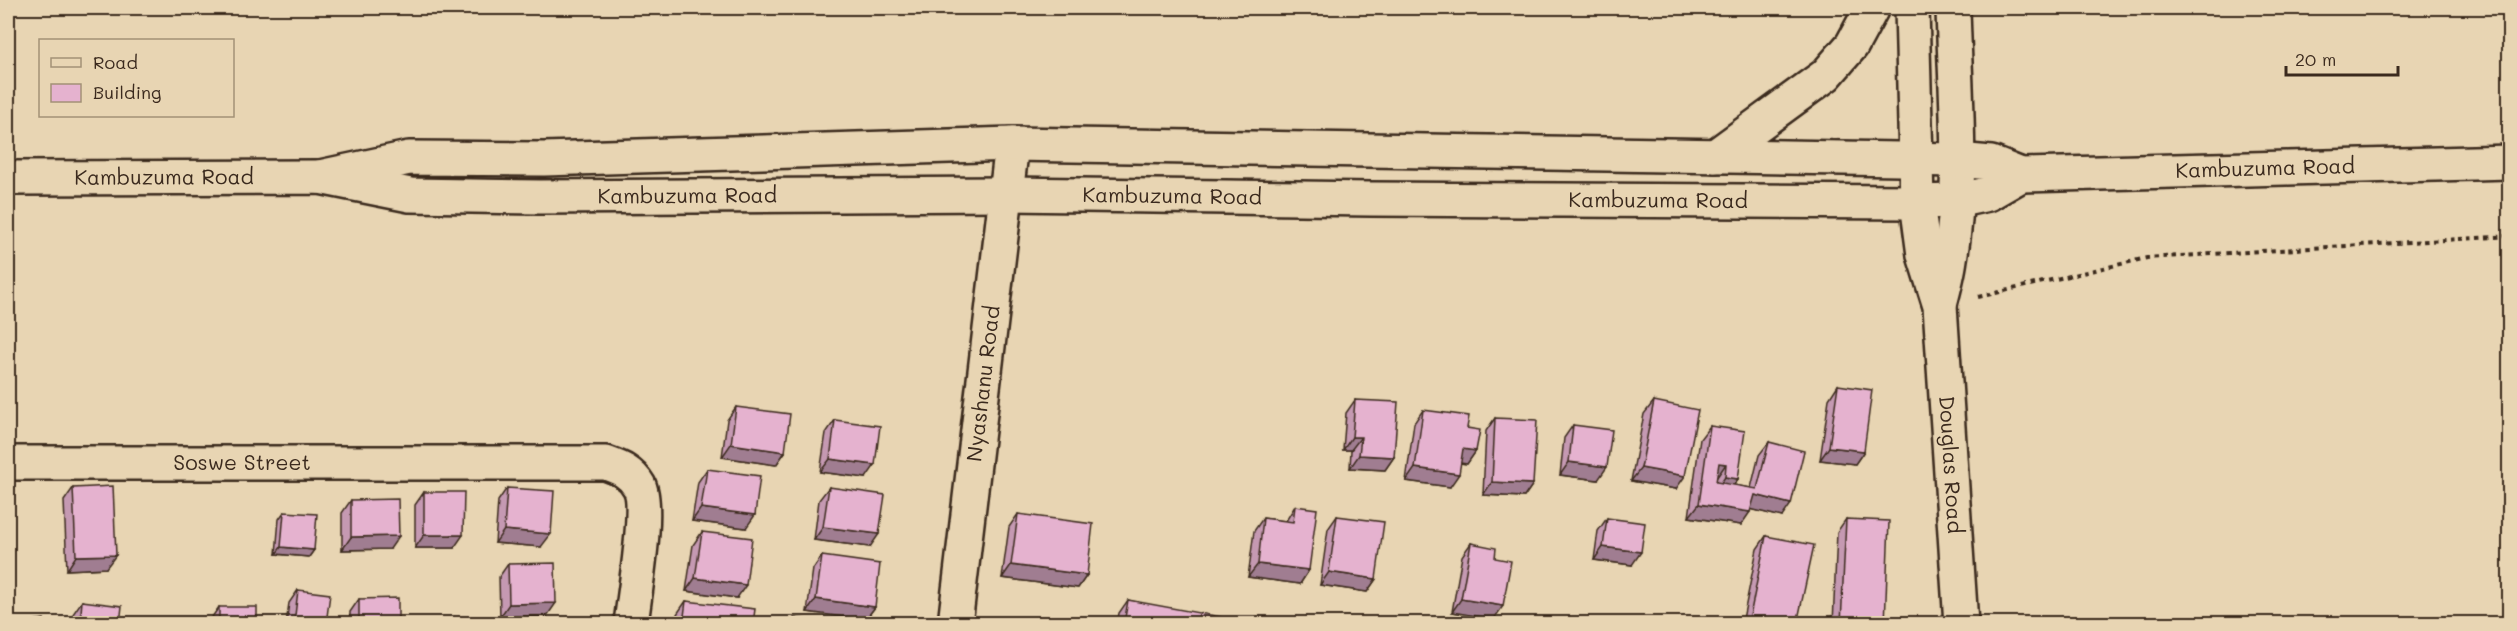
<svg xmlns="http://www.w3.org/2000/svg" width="2517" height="631" font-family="Mali,sans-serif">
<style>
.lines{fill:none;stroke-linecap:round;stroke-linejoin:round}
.minor-casing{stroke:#3b2a1e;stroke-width:38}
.major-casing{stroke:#3b2a1e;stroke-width:38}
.path{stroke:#3b2a1e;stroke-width:4;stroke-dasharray:4.5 4.5;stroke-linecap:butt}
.minor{stroke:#e8d5b3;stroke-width:33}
.major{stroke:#e8d5b3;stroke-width:33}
.wall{fill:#c599b2;stroke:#3b2a1e;stroke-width:1.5}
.shaded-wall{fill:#a07d91;stroke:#3b2a1e;stroke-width:1.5}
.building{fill:#e5b2cf;stroke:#3b2a1e;stroke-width:1.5}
.labels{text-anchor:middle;stroke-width:5;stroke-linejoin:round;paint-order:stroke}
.street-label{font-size:21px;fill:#3b2a1e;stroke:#e8d5b3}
</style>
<rect width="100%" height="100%" fill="#e8d5b3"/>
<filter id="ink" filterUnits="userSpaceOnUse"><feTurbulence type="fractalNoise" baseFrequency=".0167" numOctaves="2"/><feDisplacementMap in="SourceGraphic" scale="12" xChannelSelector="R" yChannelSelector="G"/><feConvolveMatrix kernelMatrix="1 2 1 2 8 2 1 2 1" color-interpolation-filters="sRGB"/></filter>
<g filter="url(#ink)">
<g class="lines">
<g class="minor-casing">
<g id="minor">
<path id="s1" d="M1912,8l5,194 7,53 16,51 21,318"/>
<path d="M1940,304c4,-15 8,-30 10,-45 14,-82 5,-169 3,-251"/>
<path id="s2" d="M8,463h598c14,5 25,9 33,23 11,20 -5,111 -8,138"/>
<path id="s3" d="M955,624l57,-480"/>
</g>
</g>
<g class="major-casing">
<g id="major">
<path d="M1715,156l111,-81 26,-30 20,-37"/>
<path id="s4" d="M320,177l89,-19 135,1 468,-15 945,16 34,3 30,12 489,-13"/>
<path id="s5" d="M8,178l312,-1 90,18 130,2 466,-3 365,5 546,3 38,-1 33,-7 33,-19"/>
</g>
</g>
<path class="path" d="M1978,297l169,-39 363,-22"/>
<use href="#minor" class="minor"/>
<use href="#major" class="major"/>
</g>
<g class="wall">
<path d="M1838,385l26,66 -9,13 -35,-4 9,-61z"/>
<path d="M1355,400l39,57 -9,13 -35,-2 1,-18h-8l3,-37z"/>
<path d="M1654,401l22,88 -45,-8 13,-67z"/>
<path d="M736,407l49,45 -9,13 -54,-8 5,-37z"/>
<path d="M1423,410l53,41 -9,13 -7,-1 -10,24 -44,-6 8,-58z"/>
<path d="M1495,418l38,66 -9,13 -41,-2 3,-64z"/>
<path d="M835,420l31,58 -46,-6 6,-39z"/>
<path d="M1573,425l25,55 -38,-5 4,-37z"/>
<path d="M1710,426l28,53 -5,6 18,3 8,-33 10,-13 13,75 -31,-8 -10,16 -52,-8 11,-78z"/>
<path d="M707,469l39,59 -54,-7 6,-39z"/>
<path d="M829,487l41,60 -56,-7 5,-40z"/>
<path d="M73,488l33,80 -39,2 -3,-69z"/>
<path d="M507,488l34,59 -46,-4 3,-42z"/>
<path d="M424,492l30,56h-39v-43z"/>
<path d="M351,500l39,49 -48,1v-37z"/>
<path d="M1295,506l14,64 -9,14 -52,-7 6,-46 9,-13 23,3z"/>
<path d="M284,512l30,38 -5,7 -33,-3 3,-35z"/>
<path d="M1018,514l69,61 -9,13 -76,-10 7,-51z"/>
<path d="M1337,516l39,63 -9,13 -47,-7 8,-56z"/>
<path d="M1607,518l25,47 -38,-5 4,-29z"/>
<path d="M1846,519l39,105h-52l4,-92z"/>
<path d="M702,532l35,66 -51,-7 7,-46z"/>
<path d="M1766,536l31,88h-55l15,-75z"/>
<path d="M1471,543l24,15 -1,61 -42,-7 10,-56z"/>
<path d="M822,556l53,51 -10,13 -58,-8 6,-43z"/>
<path d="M508,564l39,52 -47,1 -1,-40z"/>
<path d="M298,590l28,34h-40l3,-21z"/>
<path d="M359,599l39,25h-48v-12z"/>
<path d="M1128,600l92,24h-103l2,-11z"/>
<path d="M82,601l38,23h-48l1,-10z"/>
<path d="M686,601l67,23h-77l1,-10z"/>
<path d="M219,607l38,17h-47v-4z"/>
</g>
<g class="shaded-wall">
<path d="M1352,437h9l-10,13h-8z"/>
<path d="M731,444l54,8 -9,13 -54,-8z"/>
<path d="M1829,447l35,4 -9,13 -35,-4z"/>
<path d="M1463,449l13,2 -9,13 -14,-2z"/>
<path d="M1359,455l35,2 -9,13 -35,-2z"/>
<path d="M830,459l45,6 -9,13 -46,-6z"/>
<path d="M1569,462l38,5 -9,13 -38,-5z"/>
<path d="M1719,463l7,1 -9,13 -8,-1z"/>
<path d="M1415,468l44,6 -9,13 -44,-6z"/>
<path d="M1641,468l44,8 -9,13 -45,-8z"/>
<path d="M1725,477l13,2 -9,13 -13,-2z"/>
<path d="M1492,482l41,2 -9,13 -41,-2z"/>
<path d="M1755,495l36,9 -9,13 -36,-9z"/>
<path d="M1699,504l51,8 -9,13 -52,-8z"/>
<path d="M701,508l54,7 -9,13 -54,-7z"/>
<path d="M823,527l56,7 -9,13 -56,-7z"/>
<path d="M504,530l47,4 -10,13 -46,-4z"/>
<path d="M424,535h39l-9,13h-39z"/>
<path d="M399,536l-9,13 -48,1 9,-13z"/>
<path d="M281,547l33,3 -5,7 -33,-3z"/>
<path d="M1603,547l38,5 -9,13 -38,-5z"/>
<path d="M116,555l-10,13 -39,2 9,-14z"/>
<path d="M1258,564l51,6 -9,14 -52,-7z"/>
<path d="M1011,565l76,10 -9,13 -76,-10z"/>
<path d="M1329,572l47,7 -9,13 -47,-7z"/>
<path d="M695,578l51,7 -9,13 -51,-7z"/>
<path d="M816,599l59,8 -10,13 -58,-8z"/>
<path d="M1461,599l42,7 -9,13 -42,-7z"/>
<path d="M556,603l-9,13 -47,1 9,-13z"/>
<path d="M1749,621l12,3h-14z"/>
</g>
<g class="building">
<path d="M1838,385l34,5 -8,61 -35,-4z"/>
<path d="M1355,400l43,2 -4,55 -35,-2 2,-18h-9z"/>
<path d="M1654,401l44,9 -13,66 -44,-8z"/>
<path d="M736,407l54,7 -5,38 -54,-8z"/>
<path d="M1423,410l46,6 -2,12 13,2 -4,21 -13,-2 -4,25 -44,-6z"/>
<path d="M1495,418l42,2 -4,64 -41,-2z"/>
<path d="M835,420l45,6 -5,39 -45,-6z"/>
<path d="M1573,425l39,5 -5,37 -38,-5z"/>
<path d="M1710,426l35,5 -7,48 -13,-2 1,-13 -7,-1 -3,19 41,7 12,-47 35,9 -13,53 -36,-9 -5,17 -51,-8z"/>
<path d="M707,469l53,7 -5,39 -54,-7z"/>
<path d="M113,486l3,69 -40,1 -3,-68z"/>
<path d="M829,487l56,8 -6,39 -56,-7z"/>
<path d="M507,488l47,3 -3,43 -47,-4z"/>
<path d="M424,492h40l-1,43h-39z"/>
<path d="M398,499l1,37 -48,1v-37z"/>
<path d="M1295,506l22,3 -8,61 -51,-6 5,-46 30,4z"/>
<path d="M284,512l33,2 -3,36 -33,-3z"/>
<path d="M1018,514l75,10 -6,51 -76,-10z"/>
<path d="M1337,516l47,6 -8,57 -47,-7z"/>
<path d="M1607,518l38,5 -4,29 -38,-5z"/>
<path d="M1846,519l43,2 -4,103h-44z"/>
<path d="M702,532l50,6 -6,47 -51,-7z"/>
<path d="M1766,536l48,9 -17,79h-36l-12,-3z"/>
<path d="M1471,543l25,5 -1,10 16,3 -8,45 -42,-7z"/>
<path d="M822,556l58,8 -5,43 -59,-8z"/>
<path d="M555,563l1,40 -47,1 -1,-40z"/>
<path d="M298,590l32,4 -4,30h-32z"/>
<path d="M398,598v26h-39v-25z"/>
<path d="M1128,600l93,17 -1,7h-96z"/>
<path d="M82,601l40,5 -2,18h-40z"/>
<path d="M686,601l69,8 -2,15h-70z"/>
<rect x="219" y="607" width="38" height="17"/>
<path d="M794,618l41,6h-42z"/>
<path d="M44,619l1,5h-30z"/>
<path d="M543,621v3h-41z"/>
</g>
</g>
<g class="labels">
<g class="street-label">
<text dy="7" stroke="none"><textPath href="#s4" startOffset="1950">Kambuzuma Road</textPath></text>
<text dy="7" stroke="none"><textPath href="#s5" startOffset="156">Kambuzuma Road</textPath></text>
<text dy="7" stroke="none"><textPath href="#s5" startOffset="681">Kambuzuma Road</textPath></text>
<text dy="7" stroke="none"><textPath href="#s5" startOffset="1166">Kambuzuma Road</textPath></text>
<text dy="7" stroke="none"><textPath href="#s5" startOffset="1652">Kambuzuma Road</textPath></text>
<text dy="7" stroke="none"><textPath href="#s3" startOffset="242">Nyashanu Road</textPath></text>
<text dy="7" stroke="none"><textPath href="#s2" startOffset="234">Soswe Street</textPath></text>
<text dy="7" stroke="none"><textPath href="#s1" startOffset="460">Douglas Road</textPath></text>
</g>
</g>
<rect width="2517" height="631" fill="none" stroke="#e8d5b3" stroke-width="30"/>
<rect x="15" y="15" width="2487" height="601" fill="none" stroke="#3b2a1e" stroke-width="2" filter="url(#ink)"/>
<rect x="39" y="39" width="195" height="78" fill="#e8d5b3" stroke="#a39177" stroke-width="1.5"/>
<rect x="51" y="58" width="30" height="9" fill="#e8d5b3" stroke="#a39177" stroke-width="1.5"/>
<text x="93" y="69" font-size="18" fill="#3b2a1e">Road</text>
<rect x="51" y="84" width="30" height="18" fill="#e5b2cf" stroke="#a39177" stroke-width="1.5"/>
<text x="93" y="99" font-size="18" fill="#3b2a1e">Building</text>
<path d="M2286 66v9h112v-9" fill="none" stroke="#3b2a1e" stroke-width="3"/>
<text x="2295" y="66" font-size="18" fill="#3b2a1e" stroke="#e8d5b3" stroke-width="4.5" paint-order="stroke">20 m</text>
</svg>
